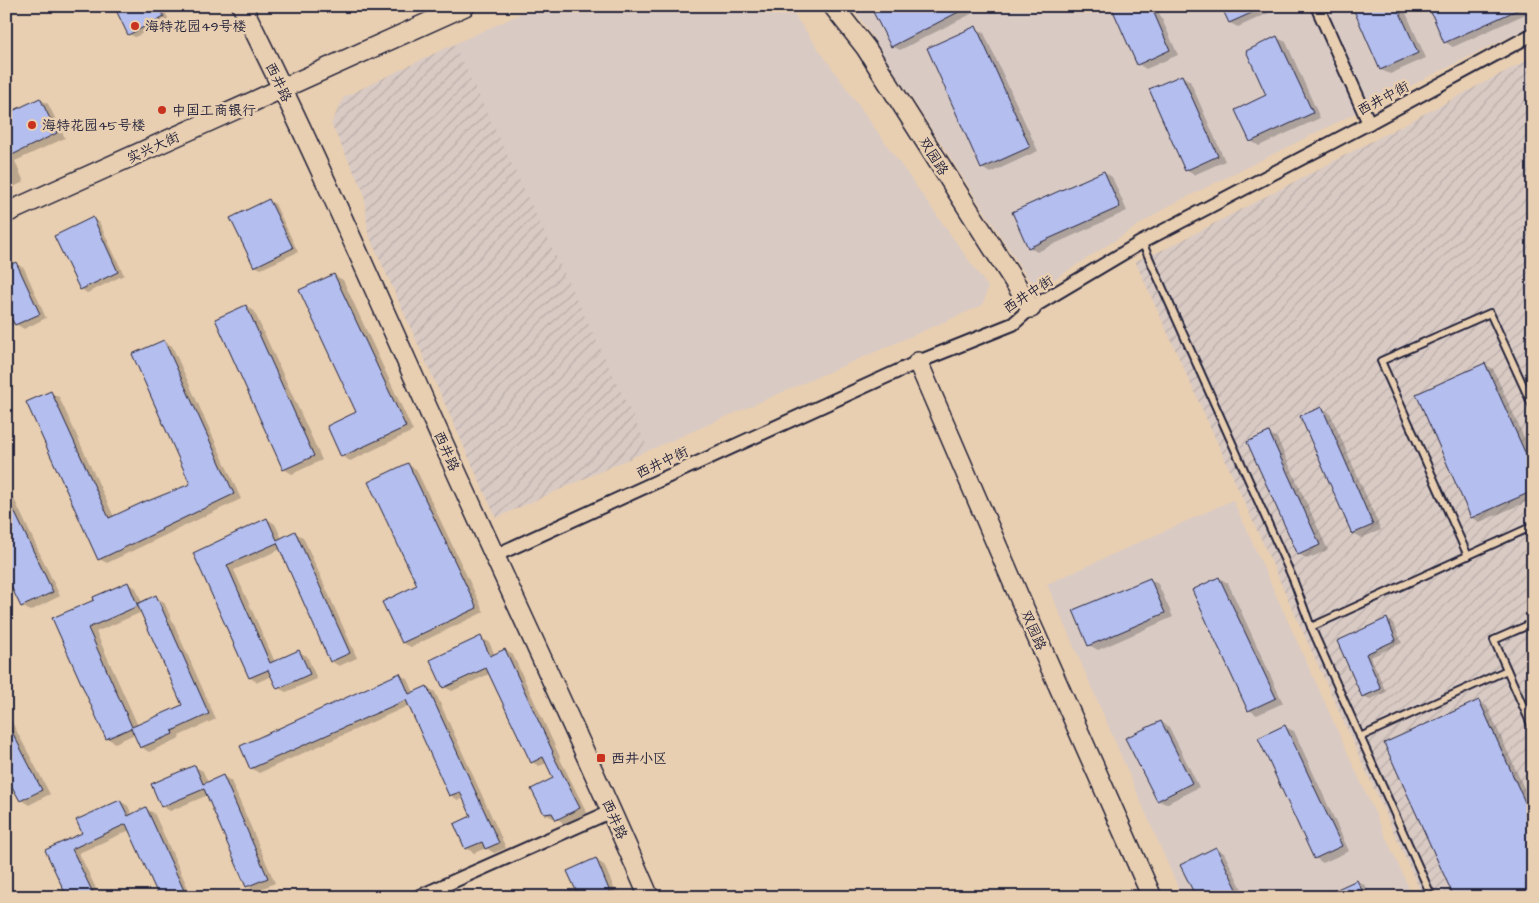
<svg xmlns="http://www.w3.org/2000/svg" width="1539" height="903" font-family="'Architects Daughter','LXGW WenKai TC',sans-serif">
<style>
.built{fill:#d9cac4}
.industrial{fill:url(#industrial-furrows)}
.shadow{fill:#0003;fill-rule:evenodd}
.building{fill:#b4beef;stroke:#22223b;fill-rule:evenodd}
.lines{fill:none;stroke-linecap:round;stroke-linejoin:round}
.lane-casing{stroke:#22223b;stroke-width:10}
.street-casing{stroke:#22223b;stroke-width:16}
.secondary-casing{stroke:#22223b;stroke-width:22}
.lane{stroke:#e9cfb1;stroke-width:6}
.street{stroke:#e9cfb1;stroke-width:12}
.secondary{stroke:#e9cfb1;stroke-width:19}
.poi-dot{fill:#c8321e;stroke:#e9cfb1;stroke-width:2}
.labels{text-anchor:middle;stroke-width:5;stroke-linejoin:round;paint-order:stroke}
.poi-label{font-size:14px;fill:#22223b;stroke:#e9cfb1;text-anchor:start}
.street-label{font-size:14px;fill:#22223b;stroke:#e9cfb1}
</style>
<defs>
<pattern id="industrial-furrows" width="10" height="10" patternUnits="userSpaceOnUse" patternTransform="scale(1.25)"><rect width="10" height="10" fill="#d9cac4"/><path d="M-1 1l2-2M0 10L10 0M9 11l2-2" fill="none" stroke="#baada9"/></pattern>
</defs>
<rect width="100%" height="100%" fill="#e9cfb1"/>
<filter id="ink" filterUnits="userSpaceOnUse"><feTurbulence type="fractalNoise" baseFrequency=".02" numOctaves="2"/><feDisplacementMap in="SourceGraphic" scale="10" xChannelSelector="R" yChannelSelector="G"/><feConvolveMatrix kernelMatrix="1 2 1 2 8 2 1 2 1" color-interpolation-filters="sRGB"/></filter>
<g filter="url(#ink)">
<g class="built">
<path d="M538,6h250l200,281 -5,18 -338,147 -191,-408z"/>
<path d="M850,6h683v19l-366,182 -131,84 -174,-270z"/>
<path d="M1233,500l180,397h-231l-135,-313z"/>
</g>
<g class="industrial">
<path d="M454,44l195,406 -153,68 -128,-285 -4,-40 -33,-69 13,-27z"/>
<path d="M1533,57v840h-110l-288,-636 32,-13z"/>
</g>
<g class="shadow">
<path d="M115,6h47l7,14 -34,17 -6,-3z"/>
<path d="M872,6h115l-87,44 -8,-4z"/>
<path d="M1112,6h44l22,49 -32,14 -8,-5z"/>
<path d="M1223,6h43l3,7 -31,14 -8,-4z"/>
<path d="M1353,6h50l23,52 -36,16 -9,-4z"/>
<path d="M1447,6h80l3,6 -77,35 -8,-5z"/>
<path d="M976,28l8,5 54,118 -48,22 -8,-5z"/>
<path d="M1277,38l9,4 34,76 -61,28 -8,-5 17,-45z"/>
<path d="M1182,76l8,5 35,80 -31,14 -8,-5z"/>
<path d="M40,99l8,5 17,34 -50,23 9,21 -18,8v-75z"/>
<path d="M1104,172l8,5 15,34 -90,41 -8,-5z"/>
<path d="M269,201l6,3 23,48 -37,17 -6,-3z"/>
<path d="M93,219l6,3 25,53 -37,18 -6,-4z"/>
<path d="M16,264l8,4 22,50 -22,11 -8,-5 -10,4v-60z"/>
<path d="M334,275l9,5 70,151 -63,30 -8,-5 16,-43z"/>
<path d="M246,306l8,5 68,149 -30,14 -8,-5z"/>
<path d="M164,341l8,5 69,153 -134,64 -8,-4 -48,-166 8,4 55,120 78,-32z"/>
<path d="M1485,364l8,5 40,88v42l-53,23 -8,-4 -55,-123z"/>
<path d="M1322,408l8,5 51,117 -20,8 -8,-5z"/>
<path d="M1269,433l8,5 51,112 -21,9 -8,-5z"/>
<path d="M408,465l8,4 68,143 -73,35 -8,-4 15,-57z"/>
<path d="M6,482l54,114 -30,15 -8,-5 -16,-33z"/>
<path d="M267,519l8,5 7,15 13,-6 8,4 54,121 -18,8 -8,-5 -50,-112 -47,21 41,92 24,-10 8,4 10,23 -31,13 -8,-4 -6,-12 -14,6 -8,-4 -55,-124z"/>
<path d="M1219,578l9,5 55,120 -26,12 -8,-5z"/>
<path d="M1150,579l8,5 15,33 -75,33 -9,-5z"/>
<path d="M128,583l8,5 6,15 14,-6 8,5 52,117 -37,17 1,2 -31,14 -8,-5 -6,-13 -20,9 -8,-5 -53,-119 41,-19zM142,612l42,94 -46,20 -42,-94z"/>
<path d="M1387,620l6,3 9,20 -31,14 15,35 -17,8 -6,-4 -25,-55z"/>
<path d="M481,638l8,4 6,13 10,-5 8,5 47,102h-1l28,56 -23,11 -8,-7 -3,1 -8,-4 10,-35 -8,-16 -8,3 -7,-4 -43,-88 -37,17 -8,-4z"/>
<path d="M400,675l8,4 6,14 13,-6 8,5 71,156 -12,5 -8,-5 -12,5 -8,-5 6,-31 -8,-19 -6,2 -8,-5 -40,-90 -151,68 -8,-5z"/>
<path d="M1478,702l9,4 46,102v89z"/>
<path d="M6,711l44,83 -21,11 -8,-5 -15,-27z"/>
<path d="M1161,722l8,5 30,60 -33,17 -9,-4z"/>
<path d="M1285,727l9,4 55,120 -26,12 -8,-5z"/>
<path d="M195,767l8,4 5,12 15,-7 8,5 44,102 -19,8 -9,-5 -39,-91 -38,16 -8,-5z"/>
<path d="M120,801l8,5 4,9 14,-6 8,4 38,84h-31l-31,-67 -51,23 21,44h-32l-21,-47 37,-17z"/>
<path d="M1216,848l8,5 22,44h-48z"/>
<path d="M596,860l8,5 14,32h-38z"/>
<path d="M1357,881l9,5 4,11h-41z"/>
</g>
<g class="building">
<path d="M114,6h44l6,11 -36,18z"/>
<path d="M870,6h100l-79,41z"/>
<path d="M1111,6h40l19,44 -33,15z"/>
<path d="M1221,6h46l-38,17z"/>
<path d="M1352,6h45l21,47 -38,17z"/>
<path d="M1444,6h82l-82,37 -13,-31z"/>
<path d="M976,26l54,121 -49,22 -54,-121z"/>
<path d="M1277,36l36,77 -63,29 -15,-32 31,-15 -20,-44z"/>
<path d="M1182,75l36,81 -33,15 -36,-82z"/>
<path d="M40,98l17,35 -51,25v-44z"/>
<path d="M1104,171l16,36 -92,41 -16,-36z"/>
<path d="M269,199l24,49 -39,19 -24,-49z"/>
<path d="M93,217l25,55 -38,18 -26,-54z"/>
<path d="M16,262l24,52 -25,11 -4,-7 -5,2v-53z"/>
<path d="M334,274l72,153 -65,30 -14,-31 29,-14 -57,-122z"/>
<path d="M246,305l68,151 -31,14 -68,-151z"/>
<path d="M164,340l70,154 -73,35 1,1 -64,30 -72,-158 25,-11 58,127 39,-18v1l42,-17 -58,-130z"/>
<path d="M1485,363l48,107v21l-62,27 -55,-124z"/>
<path d="M1322,407l51,118 -21,9 -52,-118z"/>
<path d="M1269,432l51,113 -22,10 -51,-113z"/>
<path d="M408,463l69,145 -75,35 -20,-41 35,-17 -49,-103z"/>
<path d="M6,494l47,98 -32,15 -15,-31z"/>
<path d="M267,518l10,22 18,-9 55,122 -20,9 -53,-119 -50,22 43,98 29,-13 11,24 -33,15 -9,-19 -19,8 -56,-125z"/>
<path d="M1219,577l57,121 -28,13 -56,-121z"/>
<path d="M1150,578l15,35 -77,33 -15,-36z"/>
<path d="M128,582l9,22 19,-9 53,119 -37,17 1,3 -33,14 -9,-20 -25,11 -54,-121 42,-18 -1,-3zM137,604l45,101 -50,22 -44,-99 50,-22z"/>
<path d="M1387,618l9,22 -30,14 15,35 -19,8 -25,-56z"/>
<path d="M481,636l9,20 15,-7 48,103 -1,1 28,55 -24,12 -4,-7 -8,1 -13,-25 22,-11 -10,-21 -12,6 -45,-95 -43,20 -13,-28z"/>
<path d="M400,673l9,21 18,-8 72,157 -14,6 -3,-7 -17,7 -11,-25 17,-8 -11,-24 -11,4 -43,-96 -156,69 -10,-23z"/>
<path d="M1479,700l54,120v77h-79l-70,-154z"/>
<path d="M6,720l36,70 -22,11 -14,-25z"/>
<path d="M1161,721l31,62 -35,18 -32,-63z"/>
<path d="M1285,725l57,121 -28,13 -56,-121z"/>
<path d="M195,765l8,19 20,-9 45,103 -22,9 -42,-98 -43,18 -10,-23z"/>
<path d="M120,800l8,16 18,-9 41,90h-28l-33,-73 -54,25 23,48h-28l-22,-47 37,-17 -6,-13z"/>
<path d="M1216,847l25,50h-45l-16,-32z"/>
<path d="M596,858l16,39h-33l-12,-26z"/>
<path d="M1357,880l8,17h-45z"/>
</g>
<g class="lines">
<g class="lane-casing">
<g id="lane">
<path d="M1142,242l151,337 18,48"/>
<path d="M1468,556l-87,-195 109,-48 43,94"/>
<path d="M1533,623l-39,17 39,89"/>
<path d="M1360,737l147,-67"/>
<path d="M1432,897l-121,-270 222,-101"/>
</g>
</g>
<g class="street-casing">
<g id="street">
<path d="M1317,6l52,117"/>
<path d="M494,556l424,-194 95,-38 18,-16 111,-66 227,-119 164,-89"/>
<path d="M418,897l194,-86"/>
</g>
</g>
<g class="secondary-casing">
<g id="secondary">
<path d="M242,6c74,148 140,301 208,452 66,146 135,291 199,439"/>
<path d="M833,6l33,42 165,260"/>
<path d="M6,213l459,-207"/>
<path d="M918,362l102,237 132,298"/>
</g>
</g>
<use href="#lane" class="lane"/>
<use href="#street" class="street"/>
<use href="#secondary" class="secondary"/>
</g>
</g>
<g class="poi-dot">
<circle cx="135" cy="26" r="5"/>
<circle cx="162" cy="110" r="5"/>
<circle cx="32" cy="125" r="5"/>
<rect x="596" y="753" width="10" height="10" rx="2.5"/>
</g>
<g class="labels">
<g class="poi-label">
<text x="145" y="31">海特花园49号楼</text>
<text x="172" y="115">中国工商银行</text>
<text x="42" y="130">海特花园45号楼</text>
<text x="611" y="763">西井小区</text>
</g>
<g class="street-label">
<text transform="translate(279 82) rotate(64)" y="5">西井路</text>
<text transform="translate(1383 98) rotate(-28)" y="5">西井中街</text>
<text transform="translate(153 147) rotate(-24)" y="5">实兴大街</text>
<text transform="translate(934 156) rotate(58)" y="5">双园路</text>
<text transform="translate(1028 294) rotate(-33)" y="5">西井中街</text>
<text transform="translate(447 451) rotate(66)" y="5">西井路</text>
<text transform="translate(662 462) rotate(-25)" y="5">西井中街</text>
<text transform="translate(1034 630) rotate(66)" y="5">双园路</text>
<text transform="translate(615 819) rotate(66)" y="5">西井路</text>
</g>
</g>
<rect width="1539" height="903" fill="none" stroke="#e9cfb1" stroke-width="25"/>
<rect x="12" y="12" width="1514" height="878" fill="none" stroke="#22223b" stroke-width="2" filter="url(#ink)"/>
</svg>
